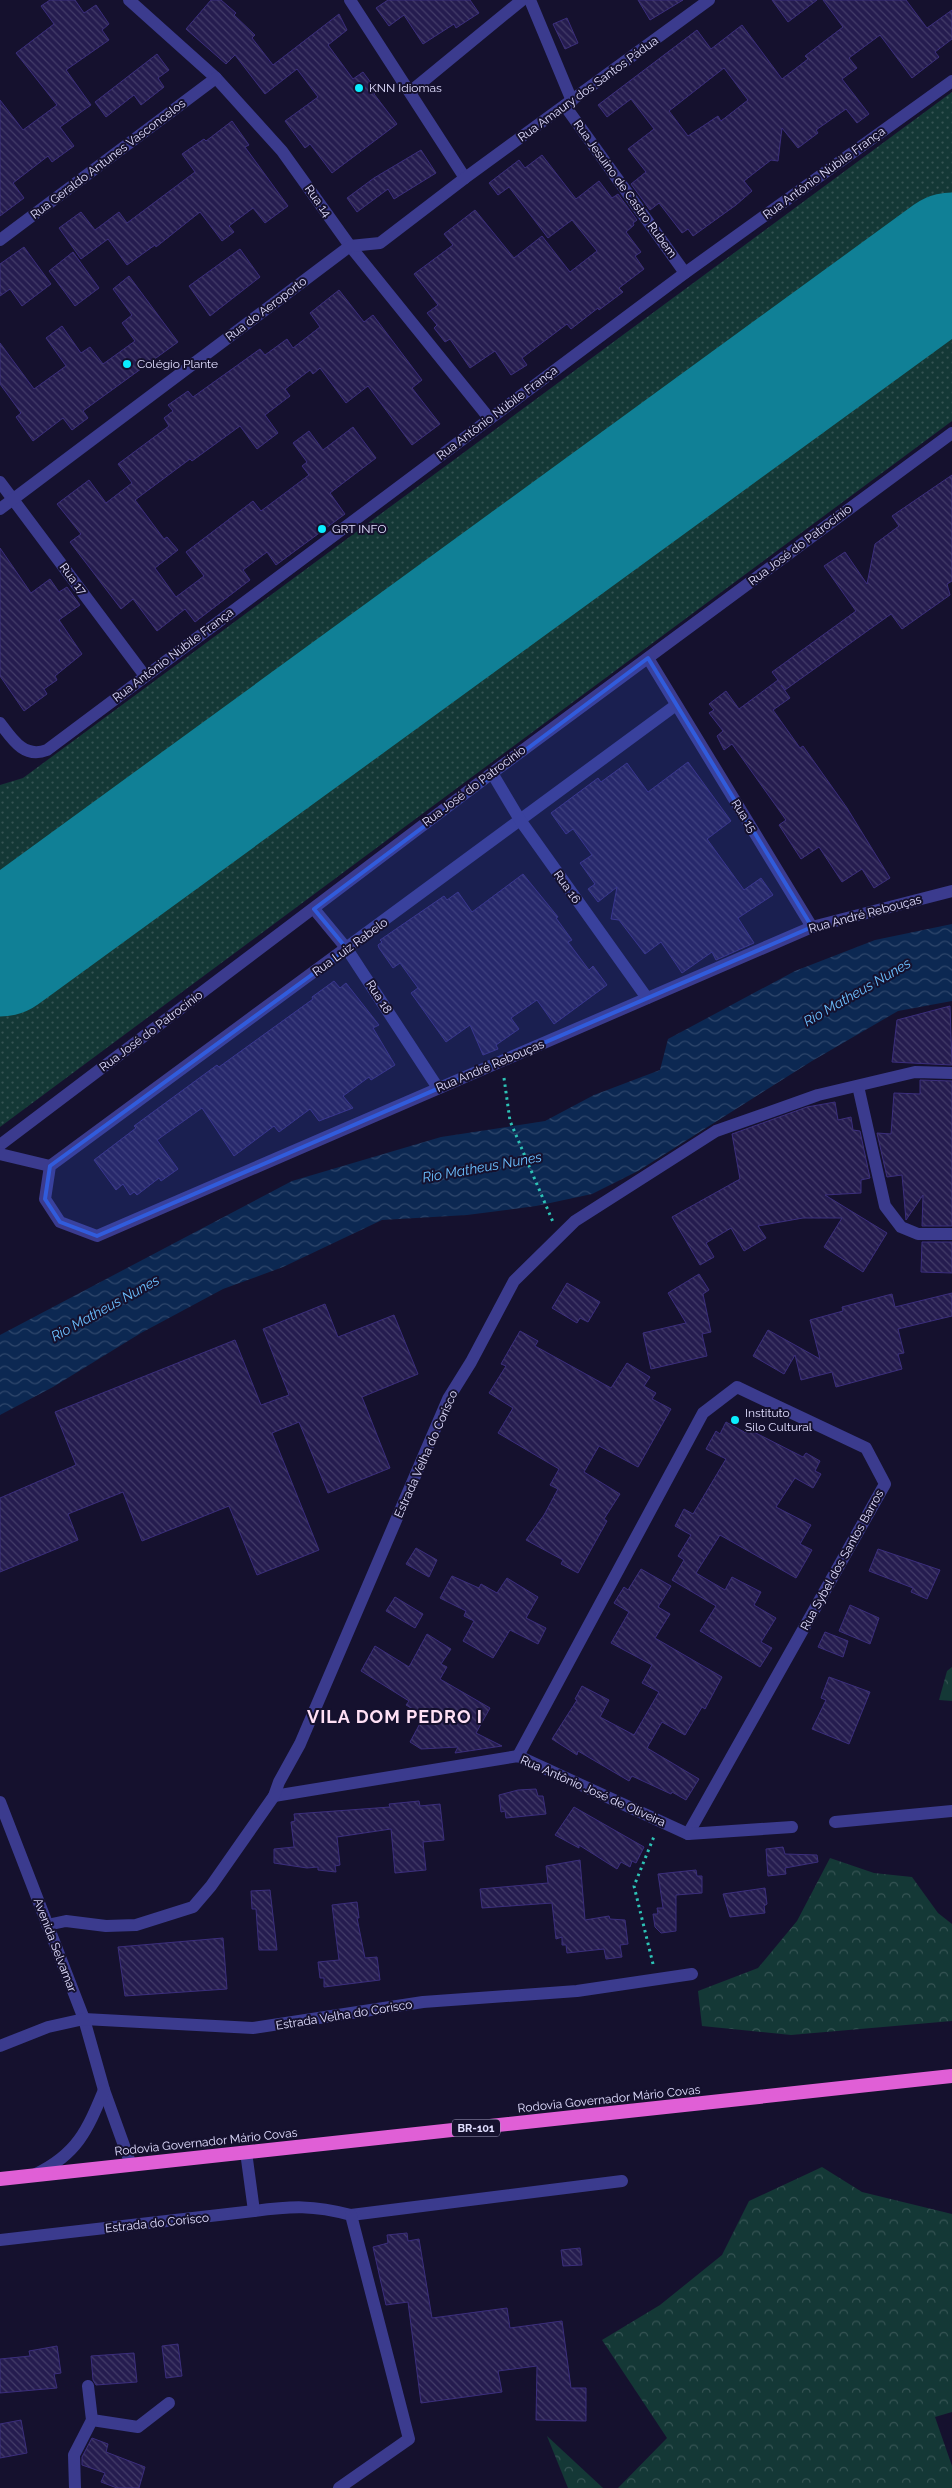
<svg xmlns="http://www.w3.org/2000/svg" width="952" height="2488" font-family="Raleway,sans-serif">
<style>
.green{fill:url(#green-dots)}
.forest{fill:url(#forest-crowns)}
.water{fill:url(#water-waves)}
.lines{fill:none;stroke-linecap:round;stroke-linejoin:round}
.runway{stroke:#108096;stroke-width:131}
.building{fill:url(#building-back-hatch);stroke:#3b2e7c;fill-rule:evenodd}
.path{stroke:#2dc3b6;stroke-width:3;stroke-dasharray:2.5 4;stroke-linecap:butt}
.minor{stroke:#3b3b8e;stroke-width:12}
.trunk{stroke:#e05fd6;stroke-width:14}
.marked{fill:#315cdc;fill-opacity:0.2;stroke:#315cdc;stroke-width:4;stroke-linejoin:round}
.poi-dot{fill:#0aeeff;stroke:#15112e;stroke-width:2}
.labels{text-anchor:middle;stroke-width:4;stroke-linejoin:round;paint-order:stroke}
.shield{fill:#15112e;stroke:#a4a0c0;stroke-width:1}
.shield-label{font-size:11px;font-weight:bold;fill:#e1deff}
.poi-label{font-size:12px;fill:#e1deff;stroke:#15112e;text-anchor:start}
.street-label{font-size:12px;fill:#e1deff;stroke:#15112e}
.water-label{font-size:14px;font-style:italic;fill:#6cc0ff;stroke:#15112e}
.district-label{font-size:18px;font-weight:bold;letter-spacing:1px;fill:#ffe0f5;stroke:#15112e}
</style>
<defs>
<pattern id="green-dots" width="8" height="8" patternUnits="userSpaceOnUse" patternTransform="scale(1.25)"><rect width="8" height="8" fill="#143836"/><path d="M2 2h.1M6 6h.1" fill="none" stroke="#365454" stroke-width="1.8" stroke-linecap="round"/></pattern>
<pattern id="forest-crowns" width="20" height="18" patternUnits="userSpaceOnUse" patternTransform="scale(1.25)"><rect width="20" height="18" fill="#143836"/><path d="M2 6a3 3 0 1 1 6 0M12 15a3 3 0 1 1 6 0" fill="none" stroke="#365454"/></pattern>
<pattern id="water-waves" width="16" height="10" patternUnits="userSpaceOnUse" patternTransform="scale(1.25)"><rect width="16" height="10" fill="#0c2852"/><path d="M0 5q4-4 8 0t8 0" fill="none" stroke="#2f476c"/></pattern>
<pattern id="building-back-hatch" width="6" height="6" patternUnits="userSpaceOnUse" patternTransform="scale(1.25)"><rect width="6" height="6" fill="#251c4f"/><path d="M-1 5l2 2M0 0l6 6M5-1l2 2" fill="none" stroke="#443d69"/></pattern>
</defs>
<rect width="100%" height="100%" fill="#15112e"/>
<g class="green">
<path d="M952,92v126l-952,694v-127l23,-7z"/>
<path d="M952,299v122l-952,706v-135z"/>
</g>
<g class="forest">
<path d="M952,1667v34l-13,-1 8,-29z"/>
<path d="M830,1858l44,15 38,4 26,36 14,11v97l-161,14 -89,-9 -4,-35 60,-23 39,-47z"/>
<path d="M822,2167l40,25 90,22v198l-17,5 17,49v22h-334l49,-50 -65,-98 58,-35 62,-50 27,-54z"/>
<path d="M547,2436l56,52h-35z"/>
</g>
<path class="water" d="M952,924v77l-54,10 -86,50 -174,110 -46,23 -56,12 -69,9 -85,5 -99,47 -60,22 -82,44 -88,54 -53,28v-80l292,-154 149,-44 104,-16 49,-26 66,-25 8,-31 127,-68 80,-31z"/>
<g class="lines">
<path class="runway" d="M0,951l952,-693"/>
</g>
<g class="building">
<path d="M50,0h25l9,13 12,-8 13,19 -7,6 7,10 -43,30 25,35 -31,22 14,19 -22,16 -4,-6 -35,27 11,15 -24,18v-116l23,30 34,-25 -41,-52 38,-29 -13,-18z"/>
<path d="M211,0h10l15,13 -2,2 21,20 -3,3 21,27 66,-51 8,16 -19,15 25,34 10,-7 14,19 -3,3 23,30 -65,49 -22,-29 -5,4 -20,-27 33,-24 -21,-28 -32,25 -30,-39 -9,9 -40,-35z"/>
<path d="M388,0h82l9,13 -23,15 -2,-4 -31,20 -19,-29 -15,11 -13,-18z"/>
<path d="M638,0h45l-33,20z"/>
<path d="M772,0h45l-29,22z"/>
<path d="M823,0h83l21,28 25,-18v29l-17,13 4,5 -27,21 -32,-43 -31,23 8,10 -15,11 27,35 -12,9 -11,-14 -30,21 2,3 -20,15 -16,-20 -4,33 -7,-1 -27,21 8,10 -16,14 -43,31 -5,-7 -6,4 -23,-30 -9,7 -19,-26 15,-12 -18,-23 26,-20 -23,-30 -24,18 -9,-12 99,-75 14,19 31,-24 40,54 26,-20 -3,-3 38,-29zM724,68l24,32 -27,21 -3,-5 -30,20 -19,-25z"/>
<path d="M567,18l11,25 -13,6 -12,-25z"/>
<path d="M157,54l12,16 -11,8 6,9 -23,18 -7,-10 -28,22 -11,-15z"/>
<path d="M232,121l17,24 -4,2 43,59 -23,17 -12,-15 -24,18 5,6 -12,9 -22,-29 -44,35 -1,-2 -28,20 -19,-26 -27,20 -22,-31 22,-16 14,18 24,-18 8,11 68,-51 -13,-18 22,-15 2,2z"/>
<path d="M421,150l15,23 -42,26 -6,-10 -31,23 -10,-14 27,-20z"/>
<path d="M542,155l34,44 23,-18 13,17 6,-4 19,26 -4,3 1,2 -8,7 15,20 -6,4 9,13 -25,19 4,4 -24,18 -1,-2 -27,21 -4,-5 -45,34 5,7 -16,10 -16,-24 -25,17 -20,-29 -5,3 -11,-14 3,-3 -10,-12 11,-8 -24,-31 39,-29 -9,-11 31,-24 39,48 28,-22 28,36 27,-21 -25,-31 -24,18 -39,-51 -11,8 -9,-12 30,-23 6,8z"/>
<path d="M24,247l27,37 -29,22 -12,-17 -10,7v-32z"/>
<path d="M240,249l20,28 -50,39 -21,-30z"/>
<path d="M73,252l26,36 -24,18 -26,-35z"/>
<path d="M129,276l49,66 -95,69 5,7 -16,12 -9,-12 -30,23 -17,-24 5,-4 -21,-29v-41l34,46 32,-23 -20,-28 16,-12 19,27 9,-6 13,17 32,-23 -13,-18 10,-8 -19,-26z"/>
<path d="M339,290l25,32 9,-7 49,65 -10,8 28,36 -28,21 -44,-59 -22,17 -26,-35 -7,6 -3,-4 -25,19 5,7 -25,19 13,18 -21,16 -17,-23 -48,35 -2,-2 -55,41 29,39 3,-2 11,13 -23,18 21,29 28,-21 -18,-24 67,-51 8,10 48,-36 -7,-9 5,-4 -14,-19 16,-12 14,19 30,-23 23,31 -46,35 15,21 -69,51 -9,-13 -24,18 7,10 -55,42 -10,-13 -28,22 -24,-32 -12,10 -51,-67 11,-8 -24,-30 32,-24 17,23 26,-20 -14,-19 51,-38 -5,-8 9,-7 -5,-6 20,-14 5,6 67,-48 5,6 22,-16 6,9 27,-21 -10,-14z"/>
<path d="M952,475v106l-5,3 3,11 -48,34 -11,-15 -106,76 -4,-5 9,13 -17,12 27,38 3,-2 44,62 43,70 -16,10 -12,-19 -20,13 -23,-35 -18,12 -22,-34 7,-5 -54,-76 -8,6 -7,-14 6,-5 -14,-18 5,-3 -5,-6 17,-13 13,18 39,-29 -6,-8 84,-61 -32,-45 21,-14 22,32 8,-40 24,-18 -7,-10z"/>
<path d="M0,548l31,45 19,-14 9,13 8,-5 13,18 -21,15 23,34 -27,22 2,4 -13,9 3,5 -23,17 -24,-35z"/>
<path d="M688,762l43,59 -24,18 37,51 17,-12 12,17 -35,23 16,25 -38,17 -4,-8 -30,21 -21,-31 -16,12 -26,-34 -8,-1 6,-32 -19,15 -10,-13 7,-5 -15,-21 12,-8 -19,-26 -7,5 -15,-21 47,-35 3,4 26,-19 21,29z"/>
<path d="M523,874l35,43 -2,1 16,22 -4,2 21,28 4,-4 14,19 -53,39 -17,-24 -26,18 8,11 -23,16 2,4 -15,6 -13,-30 -24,17 -35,-49 7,-5 -18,-25 -7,5 -14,-20 -1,-3 4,-3 -2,-2 64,-44 3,4 11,-8 14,20z"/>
<path d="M334,981l6,7 6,-5 33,42 -6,3 22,37 -24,15 -2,-3 -26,19 10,12 -34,13 -9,-12 -31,23 -5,-6 -40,30 -32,-48 -45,32 21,29 -17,12 -2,-3 -22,17 -3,-3 -4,3 -7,-11 -7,6 -22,-30 42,-32 -2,-2 83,-61 2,2 94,-68 -1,-2z"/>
<path d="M950,1006l2,59 -60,-3 5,-42z"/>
<path d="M920,1080l32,1v145h-30l1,-31 -17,25 -4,-45 -15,2 -10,-44 14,1 3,-41 26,1z"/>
<path d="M835,1102l3,18 13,-3 2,13 7,1 10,47 -9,2v13l-36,2 62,38 -24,39 -39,-25 18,-29h-39l-45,8 8,12 -22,13 -13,-23 -25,15 8,14 -14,8 -28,-48 68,-38 -8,-45 75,-27z"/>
<path d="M922,1242h30v31l-31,-1z"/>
<path d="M699,1274l10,16 -6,4 8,38 -9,2 5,22 -56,13 -8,-36 43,-10 -18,-30z"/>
<path d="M567,1283l33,19 -12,20 -8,-4 -3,5 -25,-15z"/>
<path d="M952,1293v23l-54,13 6,24 -6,1 4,15 -66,18 -4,-15 -31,8 -6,-25 -11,19 -31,-18 15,-26 52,29 -10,-39 33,-9 -1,-4 50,-13 3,13z"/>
<path d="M325,1304l13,33 56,-22 24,59 -56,23 28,71 -62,25 -29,-71 -27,11 47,117 -62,25 -28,-69 -87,35 -19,-49 -55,22 10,26 -78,32v-74l76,-33 -21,-53 180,-72 26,65 28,-10 -26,-66z"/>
<path d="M520,1331l18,10 -3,5 76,42 16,-25 23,14 -6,9 12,7 -4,6 19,10 -33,58 -39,-21 -15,26 36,22 -16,25 3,2 -29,52 -17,-9 2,-4 -37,-20 18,-25 14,-26 -8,-4 9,-16 -61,-36 15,-25 -24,-15 17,-27 -5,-2z"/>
<path d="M726,1422l20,11 2,-4 55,28 3,-4 14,8 -5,10 6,3 -8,14 -18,-10 -19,29 35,18 -11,19 12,6 -16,28 -76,-43 -24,38 29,17 7,-13 29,15 -7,13 22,13 -15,24 11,6 -12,19 -60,-36 16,-25 -44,-26 12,-20 -6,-4 13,-21 -16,-9 9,-17 9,5 33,-55 -20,-10 10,-18 4,3z"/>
<path d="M416,1548l21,12 -8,17 -23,-13z"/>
<path d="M878,1549l62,21 -13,29 -16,-7 2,-4 -44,-17z"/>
<path d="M641,1569l30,17 -13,21 12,7 -15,24 67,39 -17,32 -3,-2 -17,28 -23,-13 -15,26 52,31 -13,21 -14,-8 -1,2 -39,-18 -3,5 -51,-30 -1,4 -25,-16 25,-39 -2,-1 7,-13 27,14 -9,17 34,18 25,-43 -17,-9 10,-18 -41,-22 18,-31 -15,-9 10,-16 4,3z"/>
<path d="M452,1576l27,12 2,-4 16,9 10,-15 31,19 -12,21 20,10 -8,16 -28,-14 -17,28 -30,-17 11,-20 -10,-5 2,-5 -26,-13z"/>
<path d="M395,1597l28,17 -8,14 -29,-17z"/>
<path d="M850,1605l29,13 -9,26 -31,-13z"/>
<path d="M825,1632l23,9 -5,16 -25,-10z"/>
<path d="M427,1634l24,15 -10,15 6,3 -7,12 50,29 -14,25 26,13 -47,7 3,-6 -37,2 -11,-7 14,-26 -18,-11 3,-4 -48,-30 14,-25 34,21z"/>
<path d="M829,1677l41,15 -21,52 -37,-15 14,-29 -5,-2z"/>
<path d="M536,1789l2,7h5l3,18 -40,4 -1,-7 -4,1 -2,-17 19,-5z"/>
<path d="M419,1801l1,5 20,-2 4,36 -21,2 3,28 -31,3 -4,-44 -54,8 3,28 -5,1 1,6 -18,-2v-3l-11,1 -33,-5v-14l20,-2 -3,-25 4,-1 -1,-7 96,-7 -1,-3z"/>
<path d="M574,1807l70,40 -8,16 -4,-2 -2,6 -9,-5 -4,7 -38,-24v3l-24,-13z"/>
<path d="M783,1847l2,7 32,1 1,7 -33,6 1,6 -18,2 -2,-27z"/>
<path d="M580,1860l5,60 24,-4 1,3 15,1 3,24 -8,1 2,12 -16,2 -2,-10 -37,4 -1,-8h-4v-8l-6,2 -4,-36 -70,5 -2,-19 68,-6 -2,-17z"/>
<path d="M696,1870l1,6h5v17l-26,2v36l-15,2 -6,-6 -2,-13h5l-1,-6h6l-5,-34z"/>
<path d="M765,1888l2,16 -3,2 1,7 -35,4 -7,-23z"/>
<path d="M270,1890l7,60h-18l-3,-41h-4l-1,-18z"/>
<path d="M357,1902l2,16h-2l8,40 12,-1 3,23 -56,7v-9h-4l-2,-16 21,-2 -7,-55z"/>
<path d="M223,1938l4,51 -102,7 -7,-49z"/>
<path d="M407,2233l1,8 11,-2 13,79 75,-10 3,20 52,-7 9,67h15v33l-50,-1 1,-54 -39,5 4,21 -81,11 -13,-101 -22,3 -13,-58 15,-4 -1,-8z"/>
<path d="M580,2248l2,17 -19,1 -2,-16z"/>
<path d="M178,2344l4,32 -16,2 -4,-32z"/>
<path d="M57,2346l4,27 -7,1 3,14 -57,5v-34l30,-3 -1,-5z"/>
<path d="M134,2353l3,29 -41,3 -3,-5 -2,-24z"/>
<path d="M21,2420l6,33 -27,5v-34z"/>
<path d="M92,2438l16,6 -2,8 39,15 -6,21h-22l-16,-6 4,-9 -23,-8v-8z"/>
</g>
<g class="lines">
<g class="path">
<path d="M504,1078l6,43 43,101"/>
<path d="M653,1964l-19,-78 21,-52"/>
</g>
<g class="minor">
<path d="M129,0l87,78 66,73 68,95 139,172"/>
<path d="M350,0l115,178"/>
<path d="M530,0l42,101"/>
<path d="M410,92l112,-92"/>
<path d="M565,106l120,167"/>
<path d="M0,240l216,-162"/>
<path d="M0,482l145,194"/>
<path d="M0,509l350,-263 30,-3 85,-65 244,-178"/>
<path d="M648,658l164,269"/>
<path d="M676,705l-626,461 -5,33 15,23 37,14 715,-309 140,-36"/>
<path d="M0,723c12,16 24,36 47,27l638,-477 267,-192"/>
<path d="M492,773l28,47 127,178"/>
<path d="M314,909l33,40 91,139"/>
<path d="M858,1086l27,120 16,21 17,7h34"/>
<path d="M0,1145l492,-372 460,-340"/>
<path d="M0,1154l50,12"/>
<path d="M518,1756l185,-343 34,-26 129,61 19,36 -197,350"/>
<path d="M274,1796l244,-40 170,78 104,-7"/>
<path d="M0,1802l84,217 20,71 27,75"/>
<path d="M835,1822l117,-11"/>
<path d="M47,1925l19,-4 40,5 30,-1 57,-18 18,-21 63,-90 5,-14 21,-38 148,-345 23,-37 43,-81 61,-60 141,-90 102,-36 97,-23 37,1"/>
<path d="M0,2046l48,-19 36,-8 169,9 170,-26 154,-11 115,-17"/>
<path d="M36,2174c41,-20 51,-43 68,-84"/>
<path d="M254,2211c38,-5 59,-6 97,4l271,-34"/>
<path d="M0,2240l254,-29 -8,-59"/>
<path d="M92,2420l46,7 31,-24"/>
<path d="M75,2488l-1,-33 18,-35 -4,-34"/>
<path d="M339,2488l70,-49 -58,-224"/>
</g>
<path class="trunk" d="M0,2179l952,-103"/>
</g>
<path class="marked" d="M648,658l164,269 -715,309 -37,-14 -15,-23 5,-33 297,-217 -33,-40z"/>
<g class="poi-dot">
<circle cx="359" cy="88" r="5"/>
<circle cx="127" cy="364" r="5"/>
<circle cx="322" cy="529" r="5"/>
<circle cx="735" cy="1420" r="5"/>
</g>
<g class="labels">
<rect class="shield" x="452" y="2119.5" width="48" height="17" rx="4"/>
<g class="shield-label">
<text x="476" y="2132">BR-101</text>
</g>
<g class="poi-label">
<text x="369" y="92">KNN Idiomas</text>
<text x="137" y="368">Colégio Plante</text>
<text x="332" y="533">GRT INFO</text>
<text x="745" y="1417">Instituto<tspan x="745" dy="14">Silo Cultural</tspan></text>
</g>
<g class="street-label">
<text transform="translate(588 89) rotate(-36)" y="4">Rua Amaury dos Santos Pádua</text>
<text transform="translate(108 159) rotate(-37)" y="4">Rua Geraldo Antunes Vasconcelos</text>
<text transform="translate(824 173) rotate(-36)" y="4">Rua Antônio Núbile França</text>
<text transform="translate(625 189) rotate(54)" y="4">Rua Jesuíno de Castro Rubem</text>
<text transform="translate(318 201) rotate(55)" y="4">Rua 14</text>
<text transform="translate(266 309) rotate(-37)" y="4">Rua do Aeroporto</text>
<text transform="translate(497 413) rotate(-37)" y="4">Rua Antônio Núbile França</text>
<text transform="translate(800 545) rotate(-37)" y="4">Rua José do Patrocínio</text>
<text transform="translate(73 579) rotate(53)" y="4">Rua 17</text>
<text transform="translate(173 655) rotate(-37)" y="4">Rua Antônio Núbile França</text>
<text transform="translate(474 786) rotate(-37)" y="4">Rua José do Patrocínio</text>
<text transform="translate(744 816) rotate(58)" y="4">Rua 15</text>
<text transform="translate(567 887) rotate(55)" y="4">Rua 16</text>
<text transform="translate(865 914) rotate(-15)" y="4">Rua André Rebouças</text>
<text transform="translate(350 947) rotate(-36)" y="4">Rua Luiz Rabelo</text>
<text transform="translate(379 997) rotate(57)" y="4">Rua 18</text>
<text transform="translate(151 1031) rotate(-37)" y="4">Rua José do Patrocínio</text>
<text transform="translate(490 1066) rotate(-23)" y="4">Rua André Rebouças</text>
<text transform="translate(426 1454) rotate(-66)" y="4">Estrada Velha do Corisco</text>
<text transform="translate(842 1560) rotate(-61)" y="4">Rua Sybel dos Santos Barros</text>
<text transform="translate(593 1791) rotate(24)" y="4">Rua Antônio José de Oliveira</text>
<text transform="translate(55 1945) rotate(69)" y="4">Avenida Selvamar</text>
<text transform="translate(344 2015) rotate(-9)" y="4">Estrada Velha do Corisco</text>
<text transform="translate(609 2099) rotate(-6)" y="4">Rodovia Governador Mário Covas</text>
<text transform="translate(206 2142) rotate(-6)" y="4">Rodovia Governador Mário Covas</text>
<text transform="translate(157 2223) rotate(-6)" y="4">Estrada do Corisco</text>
</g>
<g class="water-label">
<text transform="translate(857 992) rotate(-30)" y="5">Rio Matheus Nunes</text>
<text transform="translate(482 1167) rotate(-10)" y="5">Rio Matheus Nunes</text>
<text transform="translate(105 1308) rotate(-29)" y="5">Rio Matheus Nunes</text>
</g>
<g class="district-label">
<text x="395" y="1723">VILA DOM PEDRO I</text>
</g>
</g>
</svg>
